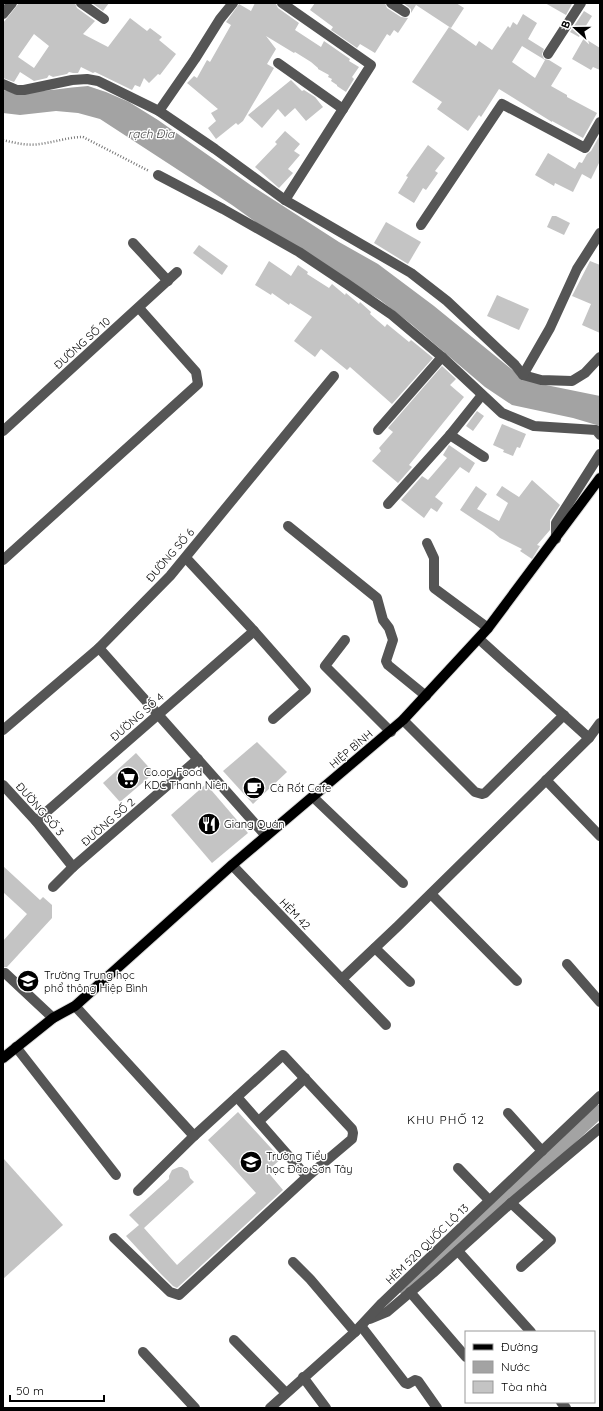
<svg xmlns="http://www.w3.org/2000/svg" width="603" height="1411" font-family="Quicksand,sans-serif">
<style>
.water{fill:#a3a3a3}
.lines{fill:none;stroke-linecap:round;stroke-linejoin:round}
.canal{stroke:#a3a3a3;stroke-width:13}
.building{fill:#c4c4c4;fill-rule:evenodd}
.major-casing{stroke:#dbdbdb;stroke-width:12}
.path{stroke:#777;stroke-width:2.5;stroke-dasharray:1 2;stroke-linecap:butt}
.minor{stroke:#555;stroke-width:10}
.major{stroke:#000;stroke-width:10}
.labels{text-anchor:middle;stroke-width:3;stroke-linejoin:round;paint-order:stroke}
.street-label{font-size:11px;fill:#000;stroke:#fff}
.poi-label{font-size:11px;fill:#000;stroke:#fff;text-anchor:start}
.water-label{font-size:12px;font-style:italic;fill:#444;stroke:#fff}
.neighbourhood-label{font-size:12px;letter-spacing:1px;fill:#000;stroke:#fff}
</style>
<rect width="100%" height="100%" fill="#fff"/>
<path class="water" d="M88,86l18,6 23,10 29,18 94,66 87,56 39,22 56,42 81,66 26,12 59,12v30l-27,-8 -61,-13 -27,-18 -74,-63 -31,-24 -105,-64 -43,-31 -132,-86 -22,-6 -22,-2 -36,4 -17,-2v-23c28,5 56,-2 85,-4z"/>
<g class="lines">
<path class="canal" d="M406,1290l194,-179"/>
</g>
<g class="building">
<path d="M19,3h56l2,5 18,13 -12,13 25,13 22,-29 17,13 3,-3 12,9 -3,3 17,14 -16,21 -2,-1 -9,9 -5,-5 -4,9 -5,-2 -3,5 -37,-18 -2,1 -12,-6 -3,6h-5l-4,-1 -2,2 -14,3 -4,-2 -2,3 -13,3 -14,-9 -6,10 -11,-4v-55zM34,34l15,12 -15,22 -16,-11z"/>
<path d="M92,3h17l-6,8z"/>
<path d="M255,3l21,1 2,4 21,15 -4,7 26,17 3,-6 26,18 -1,2 10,6 -7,10 2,2 -8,13 -9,-6v-1l-6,-4 1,-2 -4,-2 1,-2 -11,-6v-1l-7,-6 -16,-10 -1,1 -28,-17 10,13 -9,15 7,4 -31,53 -5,4 -2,-2 -20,16 -8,-11 8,-7 -5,-8 7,-4 -31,-26 7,-7 3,2 10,-18 3,2 21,-37 -5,-3 13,-18 12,7z"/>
<path d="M315,3h70l2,5 14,9 7,1 -10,15 -4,-3 -4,6 -3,-2 -12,19 -15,-9 -3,4 -26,-18 2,-3 -23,-17z"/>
<path d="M403,3h53l8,5 -13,20 -35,-23 -5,8v-4z"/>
<path d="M545,3h25l2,1 -6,11z"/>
<path d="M584,11l8,5 -13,21 -9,-5z"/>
<path d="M523,14l14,9 -9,16 16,10 -2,5 2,5 5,1 13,8 -11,18 16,9v2l30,16 -14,25 -31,-17v1l-53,-33 -18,28 -2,-2 -11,16 -31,-22 5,-7 -30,-20 37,-55 27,19 3,-5 13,9 16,-24 2,2 3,-6 4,3zM522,46l23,14 -10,18 -23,-16z"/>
<path d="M584,38l16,10v22l-7,-3 -2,3 -19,-11z"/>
<path d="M291,80l11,11 2,-1 11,7 8,10 -17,14 -11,-13 -10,9 -7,-8 -16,19 -14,-13z"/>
<path d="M285,131l15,13 -6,7 6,4 -12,14 5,4 -14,15 -24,-21 22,-23 -2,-2z"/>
<path d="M600,135v26l-9,18 -9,-5 -9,18 -18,-9 -1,3 -19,-11 13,-22 27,16 4,-7 3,1 5,-9 4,-3z"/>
<path d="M428,145l17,13 -10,13 3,2 -12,17 -3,-2 -9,15 -16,-10 10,-16 -2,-1z"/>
<path d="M552,216h4l14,7 -6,12 -17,-8z"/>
<path d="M386,222l35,20 -13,22 -34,-21z"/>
<path d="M199,245l29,21 -6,9 -29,-22z"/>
<path d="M269,261l22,15 7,-11 10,7 -1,2 22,14 3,-4 13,11 1,-2 13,11 1,-2 11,10 -1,2 15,13 2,-3 22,18 2,-2 22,18 -41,46 -42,-37 -3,3 -26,-21 -6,8 -21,-16 18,-24 -22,-14 -1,2 -17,-12 -1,2 -16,-10z"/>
<path d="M590,261l10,4v68l-18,-8 9,-21 -19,-8z"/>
<path d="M497,295l32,14 -10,21 -32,-14z"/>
<path d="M442,366l14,13 -6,6 14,12 -55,68 3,2 -14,16 -26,-22 9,-10 -2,-3 14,-16 -5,-4z"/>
<path d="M477,411l7,5 -11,15 -7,-5z"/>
<path d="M502,424l24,10 -6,14 -3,-1 -4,9 -10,-4 1,-2 -11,-5z"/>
<path d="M449,445l26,18 -6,10 -9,-6 -25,30 8,6 -6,9 -6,-4 -7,10 -23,-18 21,-24 6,4 19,-22 -4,-3z"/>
<path d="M532,480l28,25 -10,15v10l-13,15 3,1 -8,13 -12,-8 2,-2 -22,-11 -7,-6 -33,-22 16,-24 11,8 -10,15 22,12 9,-18 -12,-8 6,-9 17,11z"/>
<path d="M257,742l30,30 -34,32 -30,-33z"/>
<path d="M136,753l18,20 -34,29 -17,-19z"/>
<path d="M206,784l42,49 -36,30 -41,-48z"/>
<path d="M3,866l37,34 3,-3 9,8v13l-45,49h-4v-26l24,-27 -24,-22z"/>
<path d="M238,1112l43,47 -14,12 16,19 -106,98 -4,-2 -14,-14 -33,-36 13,-11 -10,-10 40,-36v-3l3,-6 7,-3h3l6,4 2,7 4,4 -50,46 33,37 79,-72 -48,-53z"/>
<path d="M3,1158l60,67 -60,54z"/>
</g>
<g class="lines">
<g class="major-casing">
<path id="major" d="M3,1058l50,-40 22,-12 157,-141 171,-145 85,-92 112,-150"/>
</g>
<path class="path" d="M3,140c12,3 25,6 37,4 15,-2 29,-7 43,-7l66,34"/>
<g class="minor">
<path d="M81,3l23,16"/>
<path d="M282,3l89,62 -86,135"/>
<path d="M391,3l14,9"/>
<path d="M3,14l9,-11"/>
<path d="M548,54l33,-51"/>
<path d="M278,63l65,46"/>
<path d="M3,84l14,6h7l48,-10 15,-1 11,2 61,30 56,38 70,51 126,73 36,28 68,64 8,10 18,5 31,1 13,-8 15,-16"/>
<path d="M159,111l36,-52 25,-40 13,-16"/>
<path d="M158,175l65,34 76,43 48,32 45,31 50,42 60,56 32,13 62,4 4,5"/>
<path d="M421,225l81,-121 83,44 15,-26"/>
<path d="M133,243l35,38"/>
<path d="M523,375l27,-47 27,-59 23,-36"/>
<path d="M378,430l64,-73"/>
<path d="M3,431l174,-159"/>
<path d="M450,435l34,22"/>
<path d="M388,504l62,-69 32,-40"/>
<path d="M288,526l89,72 6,22 6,8 4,12 -7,21 2,4 38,31"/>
<path d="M556,539v-16l44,-69"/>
<path d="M427,543l7,15v30l54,40"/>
<path d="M186,558l68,73 52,59 -33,29"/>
<path d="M3,560l195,-176 -2,-12 -57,-64"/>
<path d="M479,639l110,99"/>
<path d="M345,640l-20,26 66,66"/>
<path d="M99,648l167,188"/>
<path d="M403,720l72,72 7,2 3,-1 79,-78"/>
<path d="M3,730l96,-82 71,-72 164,-200"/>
<path d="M546,780l54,56"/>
<path d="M3,785l33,36 37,46"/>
<path d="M313,797l90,86"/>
<path d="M36,821l218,-190"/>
<path d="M232,865l154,160"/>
<path d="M53,887l20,-20 125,-108"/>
<path d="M431,894l86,87"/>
<path d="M375,948l35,34"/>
<path d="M567,964l33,38"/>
<path d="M5,973l48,45"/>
<path d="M342,979l56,-53 191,-188 11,-15"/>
<path d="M75,1006l119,130"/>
<path d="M16,1047l100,128"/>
<path d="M237,1097l70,80"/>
<path d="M508,1113l34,38"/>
<path d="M259,1121l46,-43"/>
<path d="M458,1168l31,32"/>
<path d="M511,1203l40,37 -30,27"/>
<path d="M114,1238l56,54 9,3 128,-118 45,-38 1,-6 -1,-4 -69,-74 -89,81 -56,55"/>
<path d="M458,1251l73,81"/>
<path d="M293,1262l17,17 45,53"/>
<path d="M410,1292l56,65"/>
<path d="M370,1319l17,-7 46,-39 78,-70 89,-75"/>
<path d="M361,1326l44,57 3,1 7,-4 3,1 19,27"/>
<path d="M234,1340l52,53"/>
<path d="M143,1352l52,56"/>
<path d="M303,1377l23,31"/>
<path d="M561,1402l5,6"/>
<path d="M270,1408l85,-76 27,-29 67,-64 151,-143"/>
</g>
<use href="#major" class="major"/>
</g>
<defs>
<g id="supermarket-disc" transform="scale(1.15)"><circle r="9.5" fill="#000" stroke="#fff"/><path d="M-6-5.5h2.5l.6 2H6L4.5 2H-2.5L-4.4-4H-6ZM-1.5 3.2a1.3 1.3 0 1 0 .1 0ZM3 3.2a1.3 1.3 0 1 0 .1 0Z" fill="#fff"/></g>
<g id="cafe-disc" transform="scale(1.15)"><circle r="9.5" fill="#000" stroke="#fff"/><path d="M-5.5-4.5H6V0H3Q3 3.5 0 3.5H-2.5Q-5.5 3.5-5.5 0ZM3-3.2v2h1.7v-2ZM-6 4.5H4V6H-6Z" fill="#fff"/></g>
<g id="restaurant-disc" transform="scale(1.15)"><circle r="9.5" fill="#000" stroke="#fff"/><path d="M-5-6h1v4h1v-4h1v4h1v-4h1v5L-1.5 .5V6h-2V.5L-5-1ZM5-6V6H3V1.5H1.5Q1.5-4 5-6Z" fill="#fff"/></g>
<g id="school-disc" transform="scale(1.15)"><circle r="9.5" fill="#000" stroke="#fff"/><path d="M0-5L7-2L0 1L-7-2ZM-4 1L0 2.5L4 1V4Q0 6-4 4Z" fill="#fff"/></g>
</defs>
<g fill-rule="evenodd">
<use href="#supermarket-disc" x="128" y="778"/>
<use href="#cafe-disc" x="254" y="788"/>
<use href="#restaurant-disc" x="209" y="824"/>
<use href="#school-disc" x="28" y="981"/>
<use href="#school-disc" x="251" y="1162"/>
</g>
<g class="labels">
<g class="street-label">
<text transform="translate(82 343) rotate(-42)" y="4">ĐƯỜNG SỐ 10</text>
<text transform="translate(170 555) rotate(-49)" y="4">ĐƯỜNG SỐ 6</text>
<text transform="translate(137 717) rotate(-41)" y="4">ĐƯỜNG SỐ 4</text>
<text transform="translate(351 749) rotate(-40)" y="4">HIỆP BÌNH</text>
<text transform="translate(40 809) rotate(49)" y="4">ĐƯỜNG SỐ 3</text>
<text transform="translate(108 822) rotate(-41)" y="4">ĐƯỜNG SỐ 2</text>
<text transform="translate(295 914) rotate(46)" y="4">HẺM 42</text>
<text transform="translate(427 1244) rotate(-44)" y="4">HẺM 520 QUỐC LỘ 13</text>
</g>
<g class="poi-label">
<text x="144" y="776">Co.op Food<tspan x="144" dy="13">KDC Thanh Niên</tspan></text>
<text x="270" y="792">Cà Rốt Cafe</text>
<text x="224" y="828">Giang Quán</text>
<text x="44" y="979">Trường Trung học<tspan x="44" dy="13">phổ thông Hiệp Bình</tspan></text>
<text x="266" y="1160">Trường Tiểu<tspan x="266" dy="13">học Đào Sơn Tây</tspan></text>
</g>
<g class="water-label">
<text x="151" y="138">rạch Đìa</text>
</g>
<g class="neighbourhood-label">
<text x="446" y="1124">KHU PHỐ 12</text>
</g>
</g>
<rect width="603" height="1411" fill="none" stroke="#000000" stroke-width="8"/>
<rect x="465" y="1331" width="130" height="72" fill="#ffffff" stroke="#999999"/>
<rect x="473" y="1344" width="20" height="6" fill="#000000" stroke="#999999"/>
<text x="501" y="1351" font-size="12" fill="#000000">Đường</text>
<rect x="473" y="1361" width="20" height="12" fill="#a3a3a3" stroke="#999999"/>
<text x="501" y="1371" font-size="12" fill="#000000">Nước</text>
<rect x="473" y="1381" width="20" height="12" fill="#c4c4c4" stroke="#999999"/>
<text x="501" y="1391" font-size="12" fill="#000000">Tòa nhà</text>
<g transform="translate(575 28) rotate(291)" stroke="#ffffff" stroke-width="3" paint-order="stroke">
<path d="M0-3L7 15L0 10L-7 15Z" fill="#000000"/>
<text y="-6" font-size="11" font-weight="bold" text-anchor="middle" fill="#000000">B</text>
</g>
<path d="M10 1395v6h94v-6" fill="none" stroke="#000000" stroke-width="2"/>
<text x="16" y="1395" font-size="12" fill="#000000" stroke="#ffffff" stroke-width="3" paint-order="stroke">50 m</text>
</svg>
